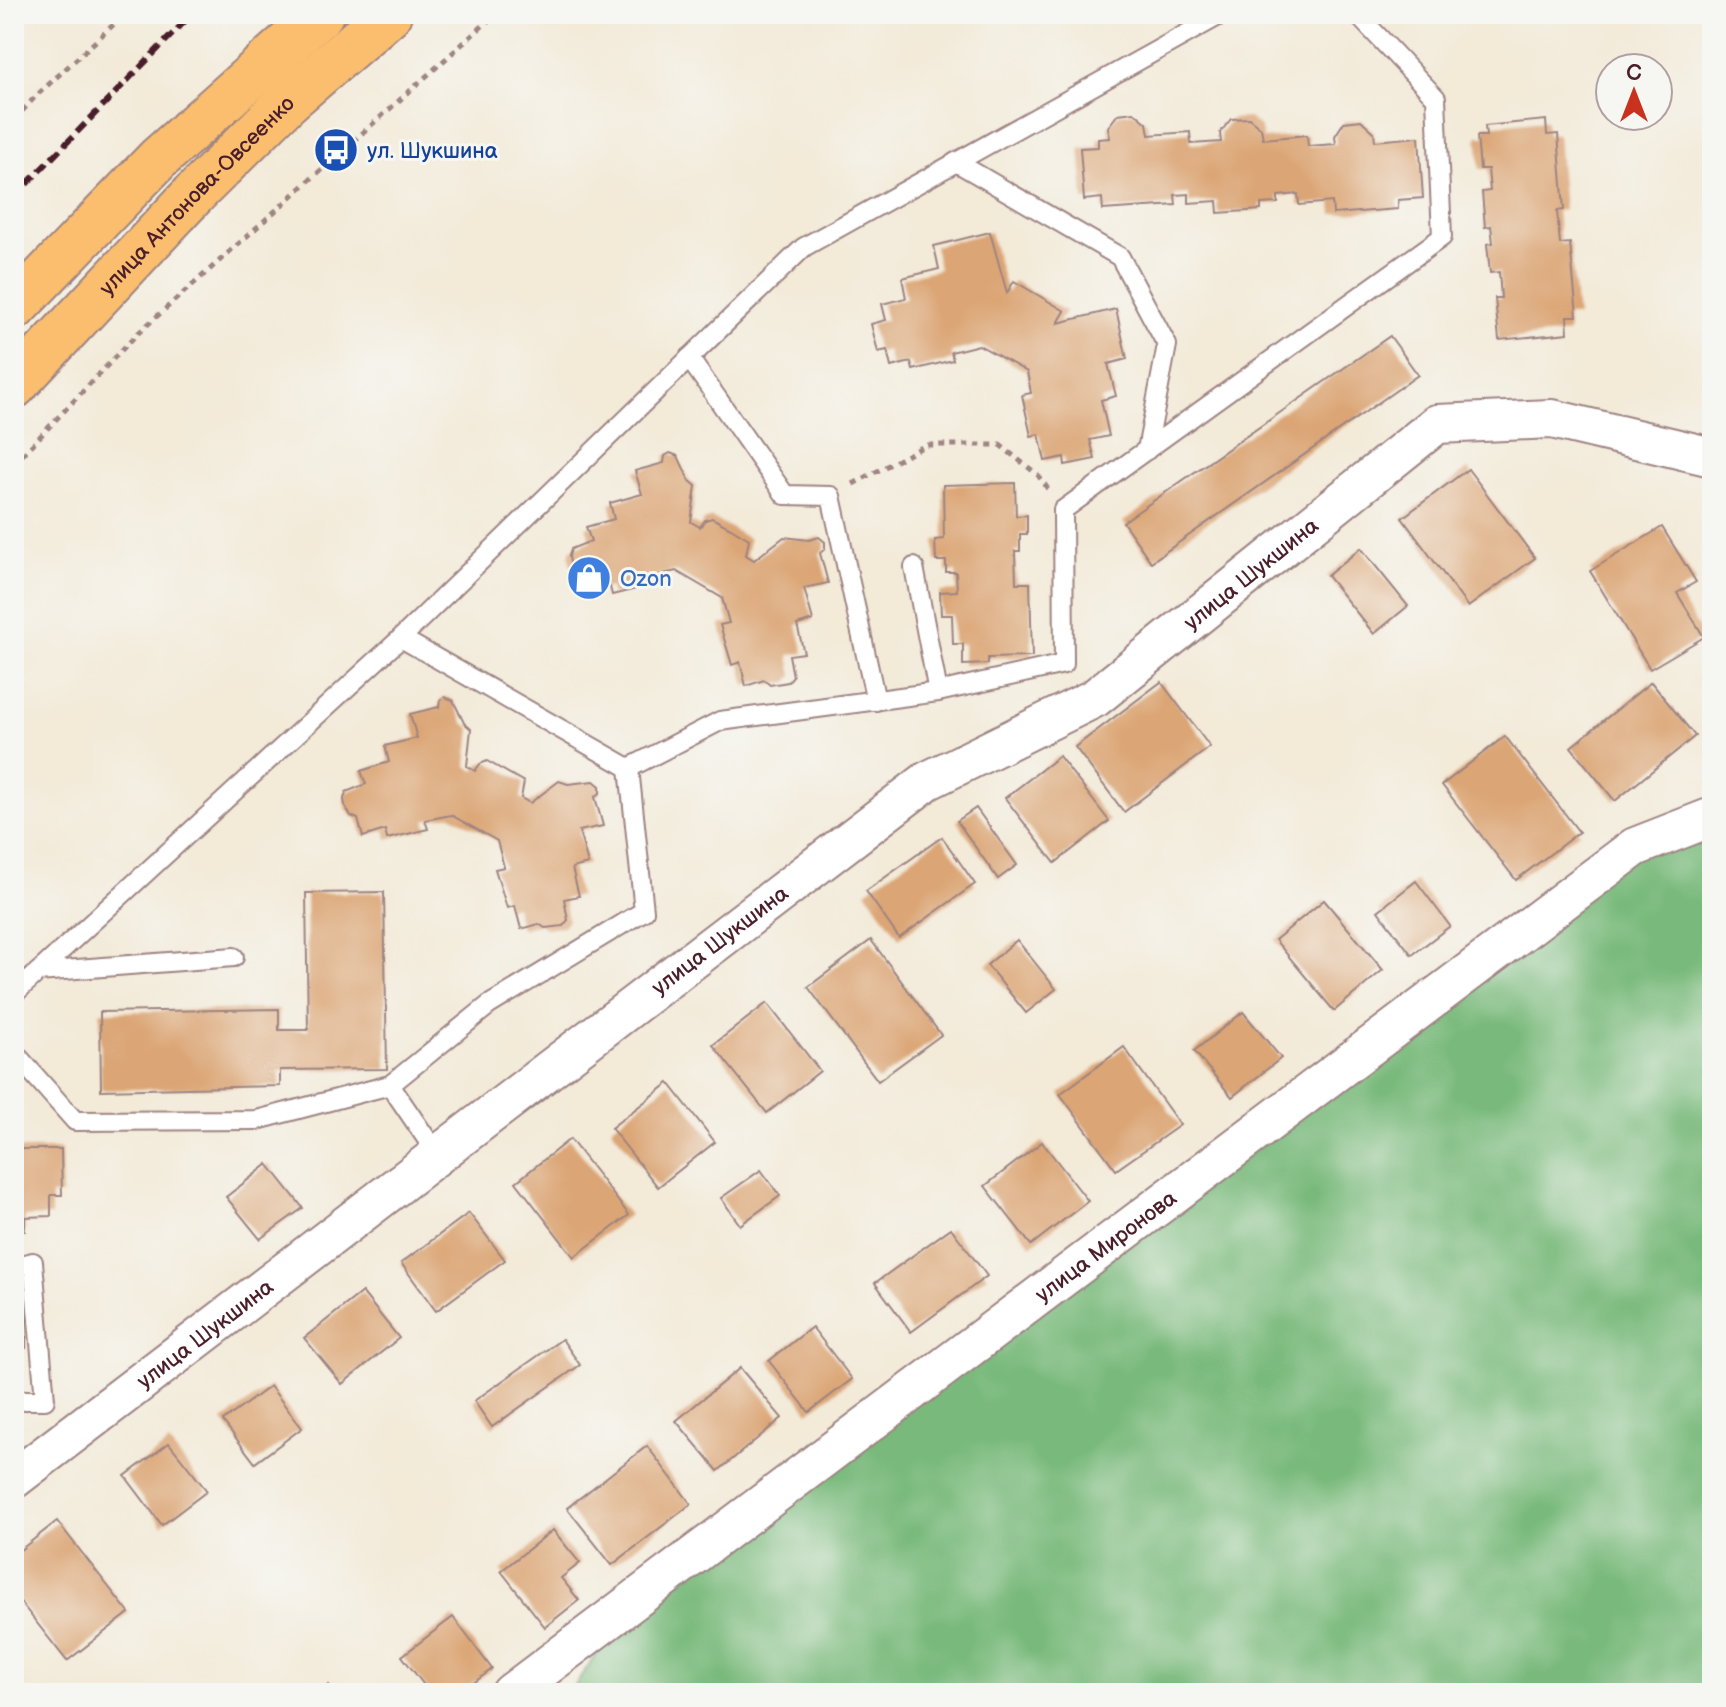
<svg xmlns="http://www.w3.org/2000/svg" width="1726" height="1707" font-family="'Balsamiq Sans',sans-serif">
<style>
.forest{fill:#79ba7b;stroke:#626c53;stroke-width:2}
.building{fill:#dba574}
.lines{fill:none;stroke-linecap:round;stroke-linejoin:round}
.lane-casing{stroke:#9e8482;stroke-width:22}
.street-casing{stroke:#9e8482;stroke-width:42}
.highway-casing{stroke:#9e8482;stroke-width:48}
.path{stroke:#9e8482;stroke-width:5;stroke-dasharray:6 6;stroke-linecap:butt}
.lane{stroke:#fff;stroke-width:18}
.street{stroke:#fff;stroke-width:38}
.highway{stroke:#fbbe6e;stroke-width:44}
.rail{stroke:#4a1f2b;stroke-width:6;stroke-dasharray:12 6;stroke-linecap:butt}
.labels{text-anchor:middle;stroke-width:6;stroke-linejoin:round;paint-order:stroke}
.transit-label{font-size:22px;fill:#164399;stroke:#f6f6f2;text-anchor:start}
.street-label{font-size:22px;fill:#4a1f2b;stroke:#f6f6f2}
.shop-label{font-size:22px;fill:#366cbe;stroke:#f6f6f2;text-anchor:start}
</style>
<rect width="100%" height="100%" fill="#f6f6f2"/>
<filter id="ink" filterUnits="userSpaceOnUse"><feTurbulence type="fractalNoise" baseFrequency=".0125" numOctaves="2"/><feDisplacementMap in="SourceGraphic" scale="16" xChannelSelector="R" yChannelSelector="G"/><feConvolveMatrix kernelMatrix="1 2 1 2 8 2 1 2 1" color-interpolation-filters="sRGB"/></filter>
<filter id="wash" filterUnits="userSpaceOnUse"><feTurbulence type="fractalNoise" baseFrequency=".006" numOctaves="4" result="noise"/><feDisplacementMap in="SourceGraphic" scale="32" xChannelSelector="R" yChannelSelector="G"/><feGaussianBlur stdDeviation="1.8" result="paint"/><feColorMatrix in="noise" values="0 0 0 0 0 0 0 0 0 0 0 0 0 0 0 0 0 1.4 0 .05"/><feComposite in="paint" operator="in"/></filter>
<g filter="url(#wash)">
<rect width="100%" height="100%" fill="#f3ead8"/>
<path class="forest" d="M1712,817v876h-1142l59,-88 1006,-758z"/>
<g id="blocks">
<g class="building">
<path d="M1134,112l13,11 2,12 41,-3 1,12 30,-2 -1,-9 11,-14 18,-1 12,10 2,11 44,-4 1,11 28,-2 -1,-8 9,-14 17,-2 13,12 1,9 44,-4 4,61 -25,2v9l-65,5 -1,-12 -33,3 -1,-11 -20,2v7l-17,1v6l-43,3 -1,-12 -28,2v-9l-14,1 1,10 -73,5 -1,-12 -18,2 -4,-52 18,-1v-8l12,-1 -2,-11 10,-13z"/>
<path d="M1546,120l1,15 11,-1 6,76 -7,1 3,33 10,-1 7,73h-10l1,17 -69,7 -4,-42h6l-2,-26 -9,1 -3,-29 6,-1 -2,-17 -6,1 -3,-35 8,-1 -2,-22h-8l-3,-33h9l-1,-10z"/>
<path d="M990,232l17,61 7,-12 51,30 -7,12 58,-14 11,50 -19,5 8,32 -15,4 8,36 -19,4 5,19 -30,6 -1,-8 -19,4 -6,-27 -8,2 -9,-41 9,-2 -4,-21 -48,-27 -28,7 2,8 -40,10 -2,-8 -20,5 -4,-17 -9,2 -7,-28 15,-4 -4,-16 24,-6 -4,-20 37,-9 -5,-23z"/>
<path d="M1390,336l28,39 -267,187 -28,-40z"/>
<path d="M670,453l8,3 11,24 7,6 -5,36 9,5 5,-7 7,-2 19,10 18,11 -3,16 8,5 30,-23 25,3 10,-3 6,5v7l-5,4 8,30 -24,5 9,32 -16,5 7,28 -15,2 4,21 -5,6 -18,3 -6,-5 -18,6 -6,-24 -8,3 -12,-40 9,-2 -7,-25 -46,-27 -26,6 2,8 -40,10 -2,-8 -23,7 -4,-18 -7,-3 -6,-10 -1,-7 2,-7 20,-8 -5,-14 28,-8 -4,-16 32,-9 -7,-23 29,-8 1,-7z"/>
<path d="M1468,469l67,89 -67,49 -66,-89z"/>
<path d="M1015,483l1,33 11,-1v19h-7v17h-5l1,32h14l2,74 -44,1v6l-25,1v-21h-10l-1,-29h-11l-1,-23 17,-1 -1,-19h-10v-11h-10l-1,-21 9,-1 -1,-54z"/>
<path d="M1662,527l34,55 -19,11 27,44 -54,32 -60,-98z"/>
<path d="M1361,548l47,58 -34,28 -47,-58z"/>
<path d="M1161,682l49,65 -86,65 -49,-65z"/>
<path d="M1651,682l44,54 -80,65 -44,-54z"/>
<path d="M445,697l8,3 11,23 7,6 -4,37 8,5 5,-7 7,-3 37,21 -3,16 9,5 29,-22 9,3 26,-3 6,5v7l-5,4 8,29 -24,5 9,33 -16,4 7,28 -15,3 4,21 -5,6 -18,2 -6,-4 -18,5 -6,-23 -8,2 -12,-39 9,-2 -7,-26 -46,-26 -26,5 3,9 -41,10 -2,-9 -22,7 -5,-18 -7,-3 -6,-10 -1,-7 2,-7 20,-8 -5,-13 28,-9 -4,-16 32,-8 -7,-24 29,-7 1,-7z"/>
<path d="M1505,736l74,96 -63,48 -74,-95z"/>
<path d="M1059,756l50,65 -54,42 -50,-65z"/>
<path d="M976,808l41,57 -19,14 -41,-58z"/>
<path d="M942,837l33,47 -76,54 -33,-47z"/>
<path d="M1416,881l34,45 -38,29 -34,-44z"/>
<path d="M384,892l3,177 -107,1v16l-179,4 -1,-78 179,-3v21h29l-2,-137z"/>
<path d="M1324,900l59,70 -49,41 -59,-71z"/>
<path d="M871,940l70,95 -63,46 -70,-94z"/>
<path d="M1017,940l39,49 -30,24 -39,-48z"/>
<path d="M767,1003l53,68 -53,42 -54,-68z"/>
<path d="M1243,1012l38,46 -49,39 -38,-46z"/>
<path d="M1124,1047l56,78 -64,45 -56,-76z"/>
<path d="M669,1083l46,59 -57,45 -47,-59z"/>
<path d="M570,1139l59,76 -55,42 -58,-75z"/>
<path d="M1042,1142l46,59 -57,44 -46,-59z"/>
<path d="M14,1149h47l1,46h-11v21l-26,1v14h-11z"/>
<path d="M268,1164l35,44 -43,31 -34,-42z"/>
<path d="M761,1170l19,26 -40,29 -19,-27z"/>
<path d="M469,1213l36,47 -69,51 -35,-48z"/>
<path d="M951,1228l36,48 -76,56 -36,-49z"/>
<path d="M362,1292l37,46 -57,46 -38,-46z"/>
<rect x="14" y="1311" width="12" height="37"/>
<path d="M812,1327l40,52 -43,33 -40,-51z"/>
<path d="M562,1339l18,26 -88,62 -18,-26z"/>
<path d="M740,1368l42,50 -64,53 -42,-50z"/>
<path d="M270,1386l32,42 -47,35 -32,-42z"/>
<path d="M169,1443l38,48 -45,34 -37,-49z"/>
<path d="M647,1446l44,58 -79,61 -45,-57z"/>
<path d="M57,1521l72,92 -62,48 -53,-67v-39z"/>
<path d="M553,1530l27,33 -19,15 18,22 -34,27 -44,-56z"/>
<path d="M453,1617l39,52 -32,24h-30l-28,-37z"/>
<path d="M329,1685l5,8h-16z"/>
</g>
</g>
</g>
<g filter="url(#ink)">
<use href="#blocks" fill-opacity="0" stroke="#9e8482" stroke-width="2"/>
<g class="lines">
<g class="lane-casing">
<g id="lane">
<path d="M956,162l164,95 47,88 -20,105"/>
<path d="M689,358l96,137 46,1 45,205"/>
<path d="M914,567l24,125 126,-28 -1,-154 379,-273 -6,-139 -79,-84"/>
<path d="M629,768l91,-47 218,-29"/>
<path d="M38,972l363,-334 403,-391 418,-233"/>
<path d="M14,994l24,-22 196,-15"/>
<path d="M14,1052l61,69 182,-1 133,-35 99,-80 155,-94 -15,-143 -228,-130"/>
<path d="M390,1085l47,69"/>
<path d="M14,1267l19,-5 12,138h-31"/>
</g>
</g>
<g class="street-casing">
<g id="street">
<path id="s1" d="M14,1479l913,-698 168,-83 342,-274 115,-5 160,38"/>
<path id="s2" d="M511,1693l1124,-846 77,-30"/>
</g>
</g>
<g class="highway-casing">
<g id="highway">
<path d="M14,308l144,-149 163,-145"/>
<path id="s3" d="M14,386l179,-191 95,-94 101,-87"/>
</g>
</g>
<g class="path">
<path d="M14,120l21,-23 90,-83"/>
<path d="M14,464l121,-128 361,-322"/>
<path d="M853,484l73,-39h74l38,30 12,17"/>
</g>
<use href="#lane" class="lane"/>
<use href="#street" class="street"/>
<use href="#highway" class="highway"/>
<path class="rail" d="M14,197l178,-183"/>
</g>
</g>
<defs>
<g id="bus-disc" transform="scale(2.3)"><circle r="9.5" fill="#1a4fb4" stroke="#f6f6f2"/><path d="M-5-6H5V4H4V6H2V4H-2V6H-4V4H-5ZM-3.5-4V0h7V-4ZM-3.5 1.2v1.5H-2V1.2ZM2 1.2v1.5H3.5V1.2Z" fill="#fff"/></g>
<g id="shop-disc" transform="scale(2.3)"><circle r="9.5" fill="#3f7fe0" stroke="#f6f6f2"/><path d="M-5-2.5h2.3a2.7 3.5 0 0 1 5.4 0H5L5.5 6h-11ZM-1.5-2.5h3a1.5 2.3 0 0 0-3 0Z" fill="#fff"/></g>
</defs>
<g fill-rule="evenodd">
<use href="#bus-disc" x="336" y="150"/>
<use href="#shop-disc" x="589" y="578"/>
</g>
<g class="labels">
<g class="transit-label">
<text x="367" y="158">ул. Шукшина</text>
</g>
<g class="street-label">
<text dy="8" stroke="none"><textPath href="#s3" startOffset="264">улица Антонова-Овсеенко</textPath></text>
<text dy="8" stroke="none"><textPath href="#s1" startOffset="1536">улица Шукшина</textPath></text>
<text dy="8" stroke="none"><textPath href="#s1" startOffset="888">улица Шукшина</textPath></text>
<text dy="8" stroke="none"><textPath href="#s2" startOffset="744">улица Миронова</textPath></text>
<text dy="8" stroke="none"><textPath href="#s1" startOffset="240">улица Шукшина</textPath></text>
</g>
<g class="shop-label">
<text x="620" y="586">Ozon</text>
</g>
</g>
<rect width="1726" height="1707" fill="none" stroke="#f6f6f2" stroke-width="48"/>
<g transform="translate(1634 92)"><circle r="38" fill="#f6f6f2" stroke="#b1a0a2" stroke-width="2"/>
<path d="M0-6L14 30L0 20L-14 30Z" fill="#c8321e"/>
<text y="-12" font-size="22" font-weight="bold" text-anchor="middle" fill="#4a1f2b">С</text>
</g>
</svg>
